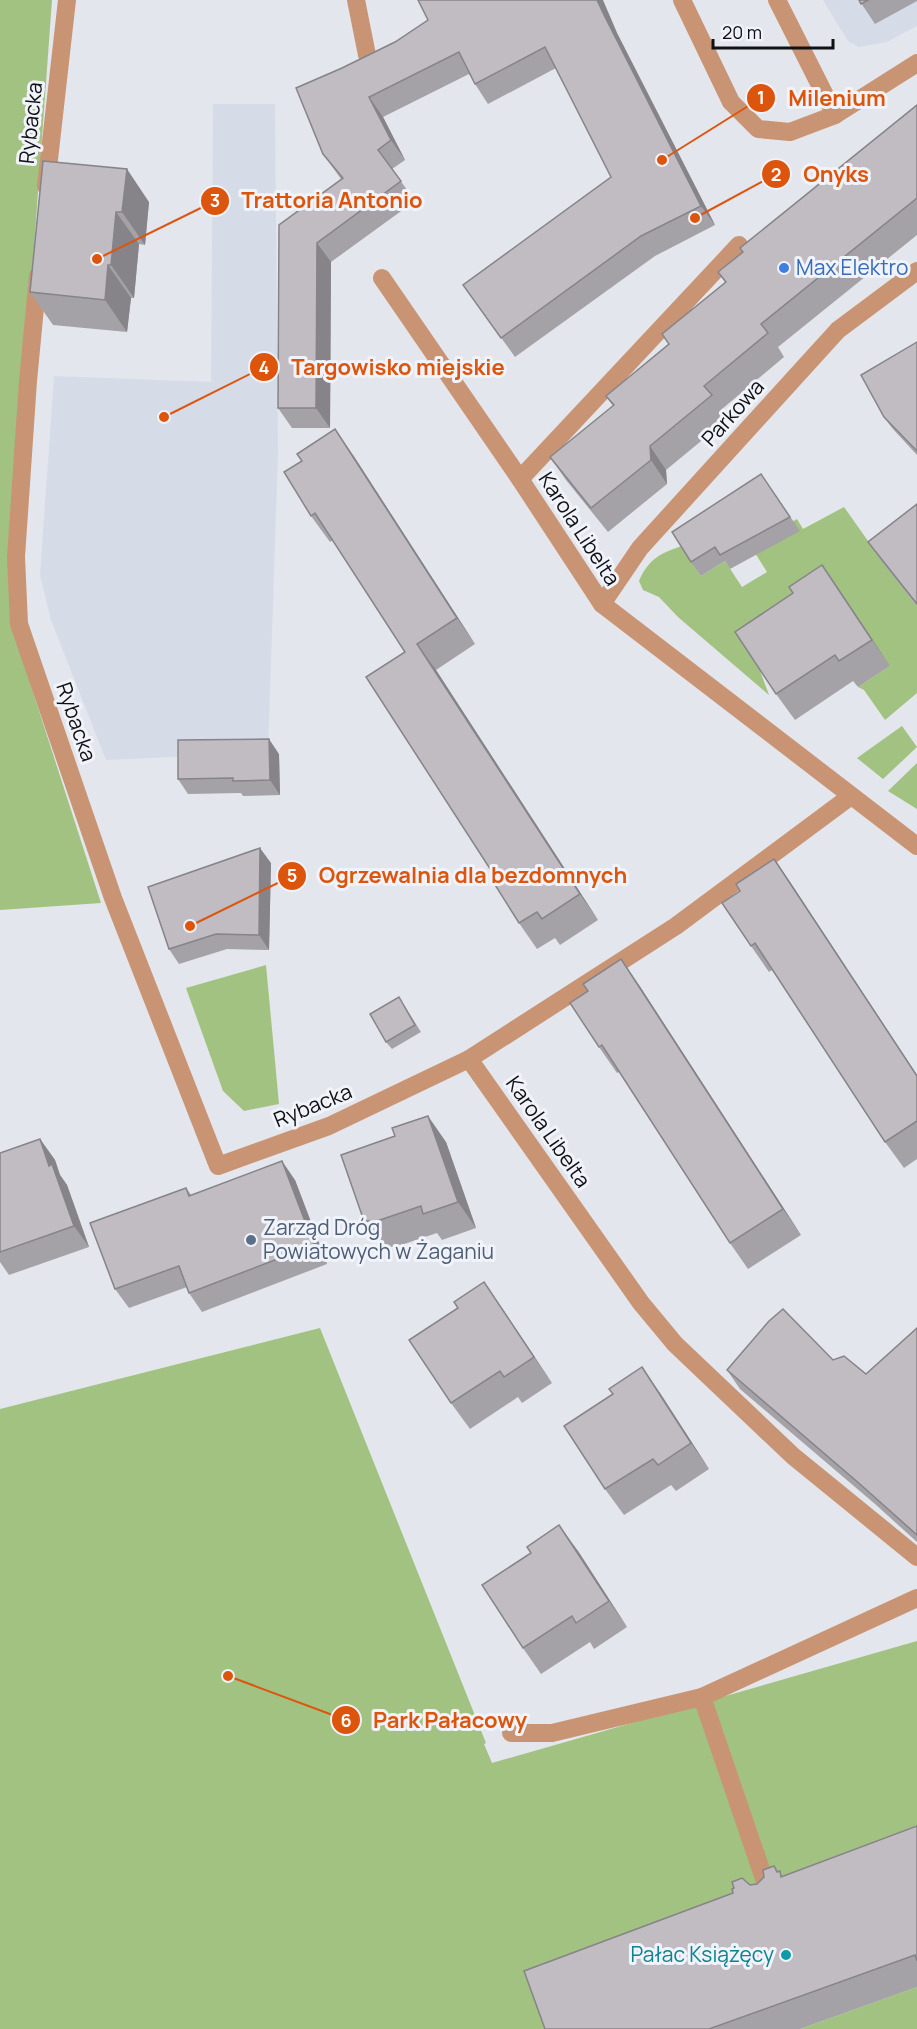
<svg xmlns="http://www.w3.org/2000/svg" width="917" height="2029" font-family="Manrope,sans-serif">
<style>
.built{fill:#d5dce8}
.green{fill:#a1c280}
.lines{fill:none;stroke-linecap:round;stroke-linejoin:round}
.service{stroke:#c99474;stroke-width:18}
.pedestrian{stroke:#c99474;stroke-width:18}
.minor{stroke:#c99474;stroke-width:18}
.wall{fill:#a5a2a7}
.shaded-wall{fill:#868488}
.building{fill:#c0bcc2;stroke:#868488;stroke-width:1.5}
.shop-dot{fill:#3f7fe0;stroke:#f0f3f9;stroke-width:2}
.service-dot{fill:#5c6f8a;stroke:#f0f3f9;stroke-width:2}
.culture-dot{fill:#0f9aa8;stroke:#f0f3f9;stroke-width:2}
.labels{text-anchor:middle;stroke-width:6;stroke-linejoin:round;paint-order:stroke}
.street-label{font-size:21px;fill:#101113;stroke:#f0f3f9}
.shop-label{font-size:21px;fill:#366cbe;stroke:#f0f3f9;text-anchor:start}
.service-label{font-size:21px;fill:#4e5e75;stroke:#f0f3f9;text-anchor:start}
.culture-label{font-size:21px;fill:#0d838f;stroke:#f0f3f9;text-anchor:end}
.leader{fill:none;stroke:#dd550c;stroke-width:2}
.callout-dot{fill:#dd550c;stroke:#f0f3f9;stroke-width:2}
.mark-label{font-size:18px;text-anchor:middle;font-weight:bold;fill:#fff}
.callout-label{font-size:22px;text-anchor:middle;font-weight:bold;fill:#dd550c;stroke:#f0f3f9;stroke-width:6;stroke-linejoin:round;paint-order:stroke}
</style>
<rect width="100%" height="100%" fill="#e3e6ec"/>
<g class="built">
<path d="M823,0h94v26l-30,16 -28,5 -11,-6z"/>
<path d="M213,104h62l3,348 -10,301 -162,7 -55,-140 -11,-45 14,-199 157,6z"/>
</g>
<g class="green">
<path d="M0,0h52l-20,275 -21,349 90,279 -101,7z"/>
<path d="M844,507l41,58 32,41v87l-32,27 -21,-30 -6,-3 32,-21 -135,-9 14,38 -91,-78 -19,-20 -16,-7 -4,-9c9,-21 21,-28 43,-35l19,30 24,-15 17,26 25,-15 -17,-27 47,-26 6,10z"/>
<path d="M902,726l15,21 -34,32 -26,-21z"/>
<path d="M917,763v46l-29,-18z"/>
<path d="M266,965l13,139 -35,7 -21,-20 -37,-103z"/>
<path d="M320,1328l166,415 -2,1 8,19 425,-122v218l-363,170h-554v-620z"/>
<path d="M917,1987v42h-117z"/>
</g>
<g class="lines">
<g class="service">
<path d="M682,0l49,102 27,27 32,3 45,-17"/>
<path d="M602,604l38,-56 198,-218 79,-59"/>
<path d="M511,1733h41l150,-36"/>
<path d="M771,1899l-69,-202 215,-99"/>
</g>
<path class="pedestrian" d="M520,479l219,-234"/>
<g class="minor">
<path d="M356,0l11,55"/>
<path d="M777,0l58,115 82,-52"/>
<path d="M46,186l21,-186"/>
<path d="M38,276l-10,105 -12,176 3,67 94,274 105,268 111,-40 140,-67 207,-133 175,-130"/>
<path d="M382,278l138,201 82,125 315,242"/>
<path d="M469,1059l172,244 34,41 118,112 124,101"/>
</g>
</g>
<g class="wall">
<path d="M859,0h58v1l-42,23z"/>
<path d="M618,35l97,190 -60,31 -140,101 -52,-72 148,-108 -55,-109 -68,36 -13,-20 -6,-10 -86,43 22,43 -13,9 23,32 -84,61 -1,166h-38l-14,-20 1,-183 62,-46 -18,-25 19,-86 53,-26z"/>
<path d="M917,105v130l-139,112 6,10 -62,52 7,9 -63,52 1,14 -59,48 -42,-52 -16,-23 63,-51 -7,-10 63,-52 -7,-10 63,-52 -7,-10 25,-20z"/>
<path d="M43,161l106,41 -4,43 -6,-1 -5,54h-3l-4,34 -74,-7 -23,-33z"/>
<path d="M917,342v113l-25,-27 -8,-11z"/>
<path d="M353,455l122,189 -39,26 162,250 -38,25 -5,-7 -18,11 -18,-26 -23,-45 -91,-226 -72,-112 -3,2 -19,-26z"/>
<path d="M761,474l39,57 -70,38 -5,-8 -24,15 -10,-14z"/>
<path d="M917,504v102l-34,-43 -15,-21z"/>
<path d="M822,565l68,101 -32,21 -5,-6 -58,39 -19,-26 17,-101z"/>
<path d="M279,754l1,41 -37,1 -2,-3 -53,1 -10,-15z"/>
<path d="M774,859l18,26 125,190v84l-13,9 -19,-26 -113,-172 -3,2 -18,-26 -11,-55z"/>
<path d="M271,863l-2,87 -42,-1 -48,15 -10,-15z"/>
<path d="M639,985l162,250 -53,34 -18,-26 -111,-171 -2,1 -18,-26z"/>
<path d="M404,1005l17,27 -29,17 -6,-7z"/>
<path d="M40,1139l15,21 5,15 7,10 22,62 -80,28 -9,-13v-109z"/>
<path d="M446,1142l30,86 -34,12 -5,-7 -42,14h-13l-18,-26z"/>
<path d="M295,1180l32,84 -125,48 -13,-19 -2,-6 -58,21 -14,-19 71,-101 6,8z"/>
<path d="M502,1308l50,75 -30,20 -4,-6 -48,32 -19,-26z"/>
<path d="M917,1328v214l-42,-38 -135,-115 -13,-19 106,-10 33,14z"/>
<path d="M660,1393l49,76 -33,22 -5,-6 -47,30 -19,-26z"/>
<path d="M578,1551l49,76 -33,22 -4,-7 -49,32 -18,-26z"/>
<path d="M917,1826v161l-117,42h-255l188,-136 17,-8 7,-1 17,-18 9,10z"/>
</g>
<g class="shaded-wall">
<path d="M597,0h6l15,35 97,190 -14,-19 -97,-191z"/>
<path d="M369,97l14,20 22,43 -14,-20z"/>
<path d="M127,169l22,33 -4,43 -23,-33z"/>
<path d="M116,212l23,32 -5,54 -23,-33z"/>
<path d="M317,243l14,19 -1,166 -14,-20z"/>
<path d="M108,265l23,33 -4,34 -22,-32z"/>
<path d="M335,429l18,26 122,189 -18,-26z"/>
<path d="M650,446l16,24 1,14 -16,-24z"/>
<path d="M822,565l18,26 50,75 -18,-26z"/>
<path d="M417,644l19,26 162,250 -18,-26z"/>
<path d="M269,739l10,15 1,41 -10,-15z"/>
<path d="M260,848l11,15 -2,87 -10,-15z"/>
<path d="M774,859l18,26 125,190v1z"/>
<path d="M621,959l18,26 162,250 -18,-26z"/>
<path d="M428,1116l18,26 30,86 -18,-26z"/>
<path d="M40,1139l15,21 5,15 7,10 22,62 -15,-21 -25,-60z"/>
<path d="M282,1161l13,19 32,84 -13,-19z"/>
<path d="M484,1282l18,26 50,75 -18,-26z"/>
<path d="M642,1367l18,26 49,76 -18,-26z"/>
<path d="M559,1525l19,26 49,76 -18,-26z"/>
</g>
<g class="building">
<path d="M418,0h179l7,15 97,191 -60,30 -140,102 -38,-53 148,-108 -66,-130 -70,37 -16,-32 -90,45 22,43 -13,10 23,31 -84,62 -1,165h-38l1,-183 64,-47 -20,-24 -27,-66 46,-20 53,-26 33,-22z"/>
<path d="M859,0h9l-7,4z"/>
<path d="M917,105v93l-156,126 7,9 -64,53 8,9 -62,51 1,14 -60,48 -41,-51 64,-52 -8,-9 63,-52 -7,-10 64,-52 -8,-10 25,-20 -3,-4z"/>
<path d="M43,161l84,8 -5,43h-6l-5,53h-3l-3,35 -75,-8z"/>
<path d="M917,342v109l-33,-34 -23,-42z"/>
<path d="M335,429l122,189 -40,26 163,250 -38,25 -5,-7 -18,11 -27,-43 4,-2 -130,-201 39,-25 -90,-139 -4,3 -27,-44 18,-11 -5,-7z"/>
<path d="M761,474l29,43 -70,38 -5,-8 -24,15 -19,-30z"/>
<path d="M917,504v100l-49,-62z"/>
<path d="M822,565l50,75 -33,21 -4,-6 -59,39 -41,-62 58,-39 -4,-6z"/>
<path d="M269,739l1,41 -37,1v-3l-55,1v-39z"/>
<path d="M260,848l-1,87 -43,-1 -47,15 -21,-62z"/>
<path d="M774,859l143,217v45l-32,21 -130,-199 -4,3 -29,-43 18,-12 -4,-7z"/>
<path d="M621,959l162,250 -53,34 -128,-198 -3,2 -29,-44 18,-12 -5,-7z"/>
<path d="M399,997l16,28 -29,17 -16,-28z"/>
<path d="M428,1116l30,86 -35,12 -2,-8 -44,15h-13l-23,-66 54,-19 -3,-8z"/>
<path d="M40,1139l9,27 3,-2 22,62 -74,26v-99z"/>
<path d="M282,1161l32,84 -125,48 -10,-27 -64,23 -25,-66 96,-35 3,8z"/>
<path d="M484,1282l50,75 -30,20 -4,-6 -49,32 -42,-63 49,-32 -4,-6z"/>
<path d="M783,1309l50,51 11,-4 22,18 51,-46v207l-56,-50 -134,-115 42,-49z"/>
<path d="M642,1367l49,76 -33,22 -5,-6 -48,30 -41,-63 49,-32 -4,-5z"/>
<path d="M559,1525l50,76 -33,22 -4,-7 -49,32 -41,-63 49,-32 -4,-6z"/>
<path d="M917,1826v135l-2,-6 -206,74h-164l-21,-58 209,-78 -1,-4 2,-1 -2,-6 10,-4 8,7 7,-1 7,-7 -1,-7 11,-4 3,6 3,-1 1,6z"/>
</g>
<circle class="shop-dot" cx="784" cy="268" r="6"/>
<circle class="service-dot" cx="251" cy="1240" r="6"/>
<circle class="culture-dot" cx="786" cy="1955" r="6"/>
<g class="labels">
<g class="street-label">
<text transform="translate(31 123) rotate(-84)" y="7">Rybacka</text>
<text transform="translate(733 413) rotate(-48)" y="7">Parkowa</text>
<text transform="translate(579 529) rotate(57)" y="7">Karola Libelta</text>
<text transform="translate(76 722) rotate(71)" y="7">Rybacka</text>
<text transform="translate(313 1106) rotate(-22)" y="7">Rybacka</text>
<text transform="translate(548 1132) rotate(55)" y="7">Karola Libelta</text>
</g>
<g class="shop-label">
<text x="796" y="275">Max Elektro</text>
</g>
<g class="service-label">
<text x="263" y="1235">Zarząd Dróg<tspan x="263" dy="24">Powiatowych w Żaganiu</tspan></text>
</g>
<g class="culture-label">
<text x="774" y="1962">Pałac Książęcy</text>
</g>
</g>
<path class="leader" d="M662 160L761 98M695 218L776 174M97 259L215 201M164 417L264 367M190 926L292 876M228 1676L346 1720"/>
<g class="callout-dot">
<circle cx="662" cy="160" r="6"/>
<circle cx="695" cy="218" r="6"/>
<circle cx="97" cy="259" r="6"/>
<circle cx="164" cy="417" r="6"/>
<circle cx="190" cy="926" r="6"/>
<circle cx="228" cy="1676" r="6"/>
<circle cx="761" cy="98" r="15"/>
<circle cx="776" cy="174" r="15"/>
<circle cx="215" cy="201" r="15"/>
<circle cx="264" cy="367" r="15"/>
<circle cx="292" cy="876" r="15"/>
<circle cx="346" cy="1720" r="15"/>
</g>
<g class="mark-label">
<text x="761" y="104">1</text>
<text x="776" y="181">2</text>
<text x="215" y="207">3</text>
<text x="264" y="374">4</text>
<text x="292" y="882">5</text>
<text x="346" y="1727">6</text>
</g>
<g class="callout-label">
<text x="837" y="106">Milenium</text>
<text x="836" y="182">Onyks</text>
<text x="332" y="208">Trattoria Antonio</text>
<text x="398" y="375">Targowisko miejskie</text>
<text x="473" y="883">Ogrzewalnia dla bezdomnych</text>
<text x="450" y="1728">Park Pałacowy</text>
</g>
<path d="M713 39v9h120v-9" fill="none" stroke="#101113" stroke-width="3"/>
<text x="722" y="39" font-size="18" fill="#101113" stroke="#f0f3f9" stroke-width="4.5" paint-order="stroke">20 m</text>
</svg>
